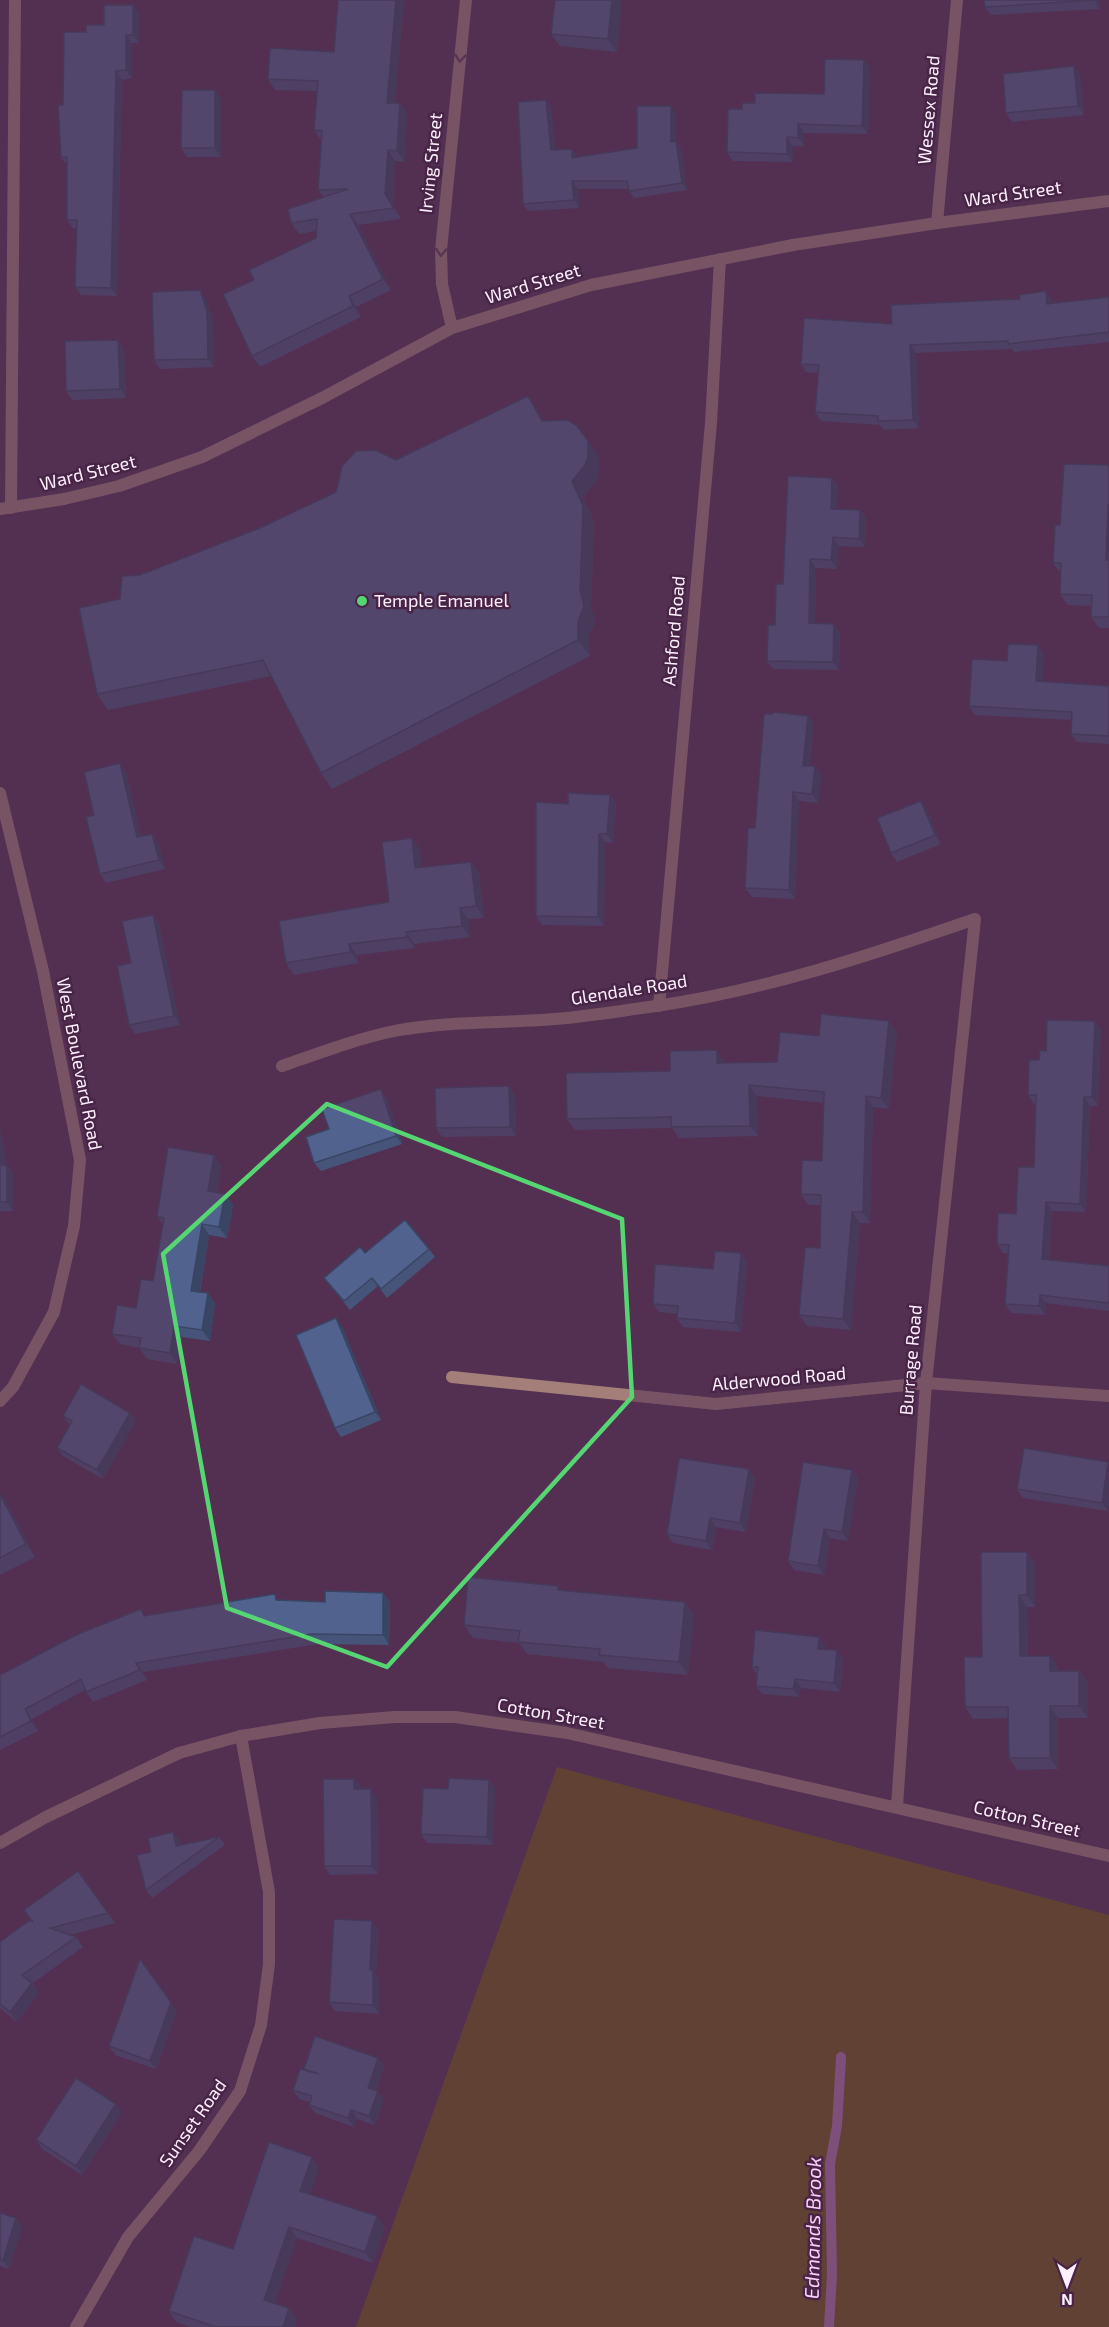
<svg xmlns="http://www.w3.org/2000/svg" width="1109" height="2327" font-family="'Exo 2',sans-serif">
<style>
.green{fill:#6f570e}
.lines{fill:none;stroke-linecap:round;stroke-linejoin:round}
.stream{stroke:#af75ac;stroke-width:10}
.minor{stroke:#a47f79;stroke-width:12}
.tertiary{stroke:#a47f79;stroke-width:12}
.wall{fill:#47547a}
.shaded-wall{fill:#394563}
.building{fill:#52628e;stroke:#394563;stroke-width:1.5}
.oneway{stroke:#5f3c54}
.marked{fill:none;stroke:#55d672;stroke-width:4.5;stroke-linejoin:round}
.poi-dot{fill:#55d672;stroke:#482547;stroke-width:2}
.labels{text-anchor:middle;stroke-width:5;stroke-linejoin:round;paint-order:stroke}
.street-label{font-size:18px;fill:#fdeffc;stroke:#482547}
.poi-label{font-size:18px;fill:#fdeffc;stroke:#482547;text-anchor:start}
.water-label{font-size:20px;font-style:italic;fill:#fecdfb;stroke:#482547}
</style>
<rect width="100%" height="100%" fill="#533052"/>
<path class="green" d="M557,1767l552,148v412h-753z"/>
<g class="lines">
<path class="stream" d="M829,2327l3,-53 -2,-110 7,-38 4,-69"/>
<g class="minor">
<path d="M937,223l20,-223"/>
<path d="M452,328l-10,-44 -1,-34 25,-250"/>
<path d="M11,508l4,-508"/>
<path d="M0,793l43,178 37,189 -6,66 -20,86 -41,75 -13,14"/>
<path d="M659,1006l52,-583 9,-164"/>
<path d="M282,1066c37,-13 74,-27 112,-35 57,-11 115,-7 172,-13 30,-3 60,-8 90,-12 110,-16 215,-51 319,-87l-49,464 -29,423"/>
<path d="M452,1377l264,27 210,-21 183,13"/>
<path d="M0,1843l46,-26 133,-64 62,-17 79,-13 75,-6h60l112,16 542,123"/>
<path d="M76,2327l52,-90 71,-86 41,-60 21,-66 8,-61v-72l-28,-156"/>
</g>
<path class="tertiary" d="M0,509l64,-10 55,-13 83,-29 122,-60 128,-69 139,-43 202,-40 144,-22 172,-22"/>
</g>
<g class="wall">
<path d="M338,0h66l-9,103h5l7,11 -2,48 -10,-1 -2,44 8,14 -43,6 33,65 -35,17 5,10 -101,50 -8,-11 2,-76 62,-42v-7l-17,3 -8,-11 33,-26 -6,-7 3,-50 -7,-10 3,-39 -42,-1 -7,-11 66,-27z"/>
<path d="M555,0h67l-5,52 -57,-6 -9,-12z"/>
<path d="M1099,0l1,9 -109,6 -6,-8z"/>
<path d="M133,5l6,8v30h-7v35l-10,2 -5,216 -36,-1 -6,-8 2,-59h-4l-6,-8v-55l-6,-8 2,-52 23,-73 18,-7z"/>
<path d="M864,60l6,9 -2,65 -64,-1v13h-11v16l-60,-1 -6,-9 28,-49 69,-9z"/>
<path d="M1074,66l6,9 4,40 -72,7 -6,-9z"/>
<path d="M221,99v58h-34l-6,-9z"/>
<path d="M546,100l5,7 4,43 17,-1 5,8 60,-9 39,-34v28l5,7 6,41 -53,8 -6,-9h-50l1,19 -51,3 -5,-7z"/>
<path d="M1109,297v45l-95,10 -2,-3 -96,4 3,75 -35,2 -4,-5 -59,-4 -6,-9 3,-39 -12,-1 -5,-8 91,-40 160,-24v3z"/>
<path d="M206,299l7,21 1,47 -54,2 -6,-9z"/>
<path d="M124,349l2,49 -54,2 -6,-9z"/>
<path d="M528,396l16,25 55,36v15l-3,9 -13,16 11,25 -3,85 4,15 -6,15 1,19 -258,133 -11,-16 -50,-97 -163,34 -11,-16 23,-95 20,-24 120,-47 76,-36 60,-32z"/>
<path d="M1109,465v163h-10l-8,-11v-11l-23,-1 -8,-11 1,-20 -8,-11 7,-38z"/>
<path d="M832,478l6,8 -1,23 23,1 6,8 -1,29 -26,-1 -2,23 -21,-1 -1,56h19l6,9 -1,37 -66,-1 -6,-8 16,-77z"/>
<path d="M1044,654l-2,28 67,4v58l-32,-2 -6,-8 1,-14 -97,-5 -6,-9 38,-45z"/>
<path d="M808,716l6,8 -4,42 11,9 -3,28 -19,-2 -4,98 -43,-2 -7,-9 10,-60z"/>
<path d="M126,772l15,64 17,6 7,27 -59,14 -6,-9 -6,-59z"/>
<path d="M610,795l6,8 -3,40 -8,-1 -1,84 -62,-1 -6,-9 32,-112z"/>
<path d="M927,810l14,34 -44,18 -6,-9z"/>
<path d="M420,850l2,18 49,-6 8,11 5,45 -16,1 2,18 -56,7 1,4 -58,7 1,8 -64,12 -8,-12 103,-61z"/>
<path d="M153,915l6,9 21,101 -45,9 -6,-9 2,-62z"/>
<path d="M889,1021l8,11 -8,77 -16,-2 -3,116h-10l-9,107 -44,-4 -8,-11 21,-67 1,-43h-13l-7,-11 21,-33 2,-58 -67,-7 1,40 -79,2 -7,-10 -97,2 -8,-11 103,-48 54,-10v2l53,-1 42,-26z"/>
<path d="M1095,1021l6,9 -3,76h-8l-4,106 -34,-1 -3,48 60,7v45l-63,-8 -1,12 -34,-2 -6,-9 3,-51h-5l-6,-9 19,-30 18,-47 2,-63h-2l-6,-9 11,-35 7,-9z"/>
<path d="M381,1089l6,9 15,46 -81,27 -7,-8 15,-34z"/>
<path d="M515,1095l1,41 -74,1 -6,-9z"/>
<path d="M0,1128l7,37 6,8v38h-13z"/>
<path d="M214,1155l7,11 -4,27 8,1 8,11 -6,33 -18,-3 -9,57 8,1 7,11 -5,37 -28,-4 -5,27 -30,-5 -8,-11 -19,-4 -8,-10 24,-26 17,-27 10,-56 -6,-9z"/>
<path d="M429,1249l6,8 -48,41 -9,-12 -28,24 -26,-32 41,-25z"/>
<path d="M741,1253l6,9 -6,70 -58,-5 -6,-9 1,-4 -19,-2 -6,-8z"/>
<path d="M342,1327l39,93 -40,17 -6,-9z"/>
<path d="M130,1413l6,8 -33,58 -40,-23 -6,-8 13,-23 -7,-9z"/>
<path d="M1108,1462v49l-85,-13 -6,-9z"/>
<path d="M852,1470l6,8 -10,63 -18,-3 -6,37 -30,-5 -6,-9z"/>
<path d="M755,1478l-9,54 -30,-5 -4,23 -39,-7 -6,-9z"/>
<path d="M0,1493l5,6 30,58 -35,18z"/>
<path d="M1027,1552l8,12v43h-8l1,49h22l8,11v4h21l9,11v36h-30v51l-41,1 -8,-12 -1,-40 -35,1 -8,-12 17,-50z"/>
<path d="M561,1590l124,12 9,12 -6,61 -80,-7 -4,-6 -77,-8 -8,-11 -46,-5 -9,-13z"/>
<path d="M383,1593l7,10 -1,42 -71,-1 -175,28 4,8 -54,22 -8,-12 -53,29 6,12 -38,19v-75l146,-59 133,-16 46,2z"/>
<path d="M819,1637l6,8v4l18,10 -3,33 -39,-4 -2,9 -37,-3 -6,-8 1,-11 -5,-8z"/>
<path d="M354,1779l7,8v2l16,8 1,77 -48,1 -6,-9z"/>
<path d="M489,1780l6,8 -2,57 -66,-2 -6,-9 27,-45z"/>
<path d="M173,1832l6,8 1,5 39,-8 6,8 -73,53 -6,-8 5,-38z"/>
<path d="M78,1871l37,52 -45,12 6,2 7,10 -50,36 6,10 -22,29 -17,-14v-66l32,-21z"/>
<path d="M372,1921l6,9 -2,45 3,3v36l-44,-3 -6,-9z"/>
<path d="M177,2011l-21,58 -41,-14 -6,-9z"/>
<path d="M378,2058l6,9 -8,24 8,9 -9,25 -18,-6 -3,8 -39,-14 -6,-8 1,-3 -11,-3 -6,-9 12,-20 -1,-1z"/>
<path d="M122,2112l-40,63 -40,-26 -6,-9z"/>
<path d="M319,2168l-9,26 75,33 -12,36 -76,-25 -22,65 14,5 8,11 -2,8h-104l-15,-5 -7,-11z"/>
<path d="M0,2213l22,14 -13,42 -9,-3z"/>
</g>
<g class="shaded-wall">
<path d="M396,0h8l-10,113 -7,-10z"/>
<path d="M612,0h10l-5,52 -9,-13z"/>
<path d="M1094,0h5l1,9z"/>
<path d="M133,5l6,8v30l-6,-8z"/>
<path d="M126,35l6,8v35l-6,-8z"/>
<path d="M864,60l6,9 -2,65 -6,-8z"/>
<path d="M1074,66l6,9 4,40 -6,-9z"/>
<path d="M116,71l6,9 -5,216 -6,-8z"/>
<path d="M215,90l6,9v58l-6,-9z"/>
<path d="M546,100l5,7 5,51 -5,-8z"/>
<path d="M400,103l7,11 -2,48 -8,-11z"/>
<path d="M671,106l5,8v28l5,7 6,41 -5,-7 -11,-41z"/>
<path d="M798,124l6,9v13l-6,-8z"/>
<path d="M787,137l6,9v16l-6,-8z"/>
<path d="M572,149l5,8v9l-5,-8z"/>
<path d="M388,150l7,11 -2,44 8,14 -16,-25z"/>
<path d="M572,181l6,8 1,19 -5,-8z"/>
<path d="M350,214l8,11 33,65 -8,-11z"/>
<path d="M200,290l6,9 7,21 1,47 -6,-8z"/>
<path d="M1046,291l6,9 1,12 -6,-8z"/>
<path d="M349,296l7,11 5,10 -8,-11z"/>
<path d="M118,340l6,9 2,49 -6,-9z"/>
<path d="M910,345l6,8 3,75 -6,-8z"/>
<path d="M528,396l11,16 14,25 -11,-16z"/>
<path d="M588,441l11,16v15l-3,9 -13,16 11,25 -3,85 4,15 -6,15 1,19 -12,-16v-19l2,-30 -8,-110z"/>
<path d="M832,478l6,8 -1,31 -6,-8z"/>
<path d="M1108,505l1,1v58l-3,-4z"/>
<path d="M860,510l6,8 -1,29 -6,-8z"/>
<path d="M833,537l6,9 -2,23 -6,-9z"/>
<path d="M810,559l6,9 -1,64 -6,-9z"/>
<path d="M834,624l6,9 -1,37 -6,-8z"/>
<path d="M1038,645l6,9 -2,36 -6,-9z"/>
<path d="M808,716l6,8 -5,51 -6,-9z"/>
<path d="M120,763l6,9 17,74 -6,-9z"/>
<path d="M815,766l6,9 -3,28 -6,-9z"/>
<path d="M793,792l6,9 -4,98 -6,-9z"/>
<path d="M610,795l6,8 -3,40 -6,-9z"/>
<path d="M921,801l6,9 14,34 -6,-9z"/>
<path d="M152,834l6,8 7,27 -6,-9z"/>
<path d="M599,834l6,8 -1,84 -6,-9z"/>
<path d="M412,838l8,12 3,30 -8,-12z"/>
<path d="M471,862l8,11 5,45 -8,-12z"/>
<path d="M460,908l8,11 2,18 -8,-11z"/>
<path d="M153,915l6,9 21,101 -6,-9z"/>
<path d="M406,932l8,12 1,4 -8,-11z"/>
<path d="M349,944l8,11 1,8 -7,-11z"/>
<path d="M889,1021l8,11 -8,77 -8,-11z"/>
<path d="M1095,1021l6,9 -3,76 -6,-9z"/>
<path d="M717,1050l7,11 1,13 -8,-11z"/>
<path d="M749,1085l8,11 1,40 -8,-10z"/>
<path d="M509,1086l6,9 1,41 -6,-9z"/>
<path d="M381,1089l6,9 15,46 -6,-8z"/>
<path d="M866,1096l7,11 -3,116 -7,-11z"/>
<path d="M1084,1097l6,9 -4,106 -6,-8z"/>
<path d="M0,1128l7,38v-1l6,8v38l-6,-9 -7,-50z"/>
<path d="M214,1155l7,11 -6,36 -7,-11z"/>
<path d="M225,1194l8,11 -6,33 -8,-11z"/>
<path d="M1046,1202l6,9 -4,56 -6,-8z"/>
<path d="M852,1212l8,11 -9,107 -8,-11z"/>
<path d="M202,1224l7,11 -11,67 -7,-11z"/>
<path d="M741,1253l6,9 -6,70 -6,-9z"/>
<path d="M208,1293l7,11 -5,37 -8,-11z"/>
<path d="M1040,1295l6,8 -1,12 -6,-9z"/>
<path d="M336,1318l6,9 39,93 -6,-8z"/>
<path d="M174,1326l8,11 -5,27 -7,-11z"/>
<path d="M130,1413l6,8 -33,58 -6,-9z"/>
<path d="M1108,1462l1,43 -1,6 -6,-8z"/>
<path d="M749,1469l6,9 -9,54 -6,-9z"/>
<path d="M852,1470l6,8 -10,63 -6,-9z"/>
<path d="M0,1493l5,6 30,58 -9,-13 -26,-50z"/>
<path d="M710,1518l6,9 -4,23 -6,-9z"/>
<path d="M824,1529l6,9 -6,37 -6,-9z"/>
<path d="M1027,1552l8,12v43l-8,-12z"/>
<path d="M383,1593l7,10 -1,42 -6,-10z"/>
<path d="M1019,1595l8,12 1,61 -8,-12z"/>
<path d="M685,1602l9,12 -6,61 -9,-13z"/>
<path d="M819,1637l6,8 -1,12 -6,-8z"/>
<path d="M837,1650l6,9 -3,33 -6,-9z"/>
<path d="M1050,1656l8,11v16l-8,-12z"/>
<path d="M136,1663l7,9 4,8 -7,-10z"/>
<path d="M1079,1671l9,11v36l-9,-12z"/>
<path d="M795,1679l6,9 -2,9 -6,-8z"/>
<path d="M1050,1706l8,12v51l-8,-11z"/>
<path d="M25,1709l7,10 6,12 -7,-10z"/>
<path d="M354,1779l7,8v10l-7,-8z"/>
<path d="M489,1780l6,8 -2,57 -6,-8z"/>
<path d="M371,1789l6,8 1,77 -6,-8z"/>
<path d="M173,1832l6,8 4,15 -7,-9z"/>
<path d="M372,1921l6,9 -2,45 3,3v36l-6,-9 -3,-35z"/>
<path d="M32,1983l7,10 -22,29 -7,-10z"/>
<path d="M171,2002l6,9 -21,58 -6,-8z"/>
<path d="M378,2058l6,9 -10,30 -6,-9z"/>
<path d="M378,2091l6,9 -9,25 -6,-9z"/>
<path d="M116,2104l6,8 -40,63 -6,-9z"/>
<path d="M351,2110l6,9 -3,8 -6,-9z"/>
<path d="M312,2157l7,11 -11,34 -8,-11z"/>
<path d="M377,2216l8,11 -12,36 -8,-11z"/>
<path d="M16,2218l6,9 -13,42 -6,-9z"/>
<path d="M289,2227l8,11 -25,73 -8,-11z"/>
<path d="M289,2308l8,11 -2,8h-12z"/>
</g>
<g class="building">
<path d="M338,0h58l-9,103h13l-3,48 -9,-1 -3,44 9,14 -44,6 33,65 -34,17 4,10 -101,50 -29,-62 31,-14 -5,-10 67,-32 1,-19 -26,4 -3,-14 60,-20 -30,1 4,-59 -8,-1 4,-49 -50,-2 2,-31 64,4z"/>
<path d="M555,0h57l-4,39 -57,-5z"/>
<path d="M984,0h110l-109,7z"/>
<path d="M104,5h29v30h-7v35l-10,1 -5,217 -36,-1 2,-67h-10v-63h-6l-3,-52h5l1,-73h22v-7h18z"/>
<path d="M825,59l39,1 -2,66 -64,-2v14l-11,-1v17l-60,-2 1,-43h14v-6h13v-10l69,1z"/>
<path d="M1074,66l4,40 -72,7 -3,-39z"/>
<path d="M182,90h33v58h-34z"/>
<path d="M546,100l5,50 21,-1v9l65,-10v-42h34v36l5,-1 6,42 -53,8 -2,-10h-55l2,19 -51,4 -5,-102z"/>
<path d="M200,290l7,21 1,48 -54,1 -2,-68z"/>
<path d="M1046,291l1,13 62,-7v35l-101,12v-3l-98,4 3,75 -35,1v-5l-63,-4 4,-47 -18,-1 3,-46 88,6 -1,-19 129,-6 -1,-4z"/>
<path d="M118,340l2,49 -54,2 -1,-50z"/>
<path d="M528,396l14,25 25,-1 9,5 12,16v15l-3,9 -13,16 11,25 -3,85 4,15 -6,15v19l-257,133 -58,-113 -166,34 -18,-86 41,-9 2,-23 18,-1 120,-47 76,-36 6,-26 14,-15 19,-1 21,10z"/>
<path d="M1064,464l45,1v40h-1l-2,55h3v57h-18l1,-22 -32,-1 1,-31h-8l2,-38h5z"/>
<path d="M788,476l44,2 -1,31 29,1 -1,29 -26,-2 -2,23 -21,-1 -1,64 25,1 -1,38 -66,-1 1,-36h7l1,-41h7z"/>
<path d="M1008,644l30,1 -2,36 73,5v50l-38,-2 1,-22 -103,-6 3,-47 35,2z"/>
<path d="M773,712l35,4 -5,50h12l-3,28 -19,-2 -4,98 -44,-2 3,-60h7l9,-114h9z"/>
<path d="M120,763l17,74 15,-3 7,26 -59,14 -14,-57 8,-2 -10,-43z"/>
<path d="M568,793l42,2 -3,39h-8l-1,83 -62,-1v-114l32,2z"/>
<path d="M921,801l14,34 -44,18 -14,-35z"/>
<path d="M412,838l3,30 56,-6 5,44 -16,2 2,18 -56,6 1,5 -58,7 2,8 -65,11 -7,-42 110,-19 -7,-60z"/>
<path d="M153,915l21,101 -45,9 -12,-59 14,-3 -9,-42z"/>
<path d="M821,1014l68,7 -8,77 -15,-2 -3,116h-11l-9,107 -44,-4 6,-68 15,1 1,-53 -20,-1 1,-34 20,1 2,-69 -75,-7 1,41 -79,1v-10l-104,2 -1,-46 104,-2v-20l47,-1v13l60,-1 3,-30 39,4z"/>
<path d="M1047,1020l48,1 -3,76h-8l-4,107 -34,-2 -4,57 67,7v37l-69,-8 -1,11 -34,-2 4,-59 -12,-1 1,-31 18,1 2,-47h16l2,-72h-8l1,-35h10l1,-10 6,1z"/>
<path d="M509,1086l1,41 -74,1 -1,-40z"/>
<path d="M381,1089l15,47 -82,27 -8,-26 23,-8 -7,-20z"/>
<path d="M168,1147l46,8 -6,36 17,3 -6,33 -17,-3 -11,67 17,2 -6,37 -28,-4 -4,27 -31,-5 2,-10 -29,-4 5,-29 19,3 5,-29 12,2 11,-63 -7,-2z"/>
<path d="M0,1152l2,13h5v37h-7z"/>
<path d="M405,1220l24,29 -48,40 -9,-11 -28,23 -20,-23 36,-31 5,6z"/>
<path d="M715,1251l26,2 -6,70 -58,-5 1,-12 -25,-2 2,-40 58,5z"/>
<path d="M336,1318l39,94 -40,16 -39,-93z"/>
<path d="M81,1384l49,29 -33,57 -40,-22 15,-27 -9,-5z"/>
<path d="M1024,1448l84,14 -6,41 -85,-14z"/>
<path d="M679,1458l70,11 -9,54 -30,-5 -4,23 -39,-7z"/>
<path d="M803,1462l49,8 -10,62 -18,-3 -6,37 -30,-5z"/>
<path d="M0,1494l26,50 -26,14z"/>
<path d="M981,1552h46v43h-8l1,61h30v15h29v35h-29v52h-41l-1,-51h-43l-1,-50h18z"/>
<path d="M468,1577l90,9v4l127,12 -6,60 -80,-7 1,-6 -82,-7 2,-11 -56,-6z"/>
<path d="M325,1591l58,2v42l-72,-1 -175,29 4,7 -54,22 -5,-13 -56,30 6,12 -31,16v-62l76,-40 65,-26 3,7 131,-22 1,6 49,2z"/>
<path d="M755,1630l64,7 -1,12 19,1 -3,33 -39,-4 -2,10 -37,-3 2,-19h-6z"/>
<path d="M449,1778l40,2 -2,57 -66,-3 2,-46 25,1z"/>
<path d="M323,1779h31v10h17l1,77h-48z"/>
<path d="M173,1832l3,14 43,-9 -73,53 -9,-35 14,-3 -3,-14z"/>
<path d="M78,1871l30,42 -58,15 26,9 -54,38 10,8 -22,29 -10,-8v-62l30,-22 3,2 -9,-12z"/>
<path d="M334,1919l38,2 -2,49h3v35l-44,-3z"/>
<path d="M140,1959l31,43 -21,59 -41,-15z"/>
<path d="M315,2036l63,22 -10,30 10,3 -9,25 -18,-6 -3,8 -39,-13 3,-9 -19,-6 7,-21 19,5 -15,-5z"/>
<path d="M76,2078l40,26 -40,62 -40,-26z"/>
<path d="M269,2142l43,15 -12,34 77,25 -12,36 -76,-25 -25,73 25,8 -6,19h-67l-47,-16 25,-75 39,13z"/>
<path d="M0,2213l16,5 -13,42 -3,-1z"/>
</g>
<defs><path id="oneway-chevron" d="M-2-3.5L2.5 0L-2 3.5" fill="none" stroke-width="1.6" stroke-linecap="round" stroke-linejoin="round" transform="scale(1.5)"/></defs>
<g class="oneway">
<use href="#oneway-chevron" transform="translate(460 58) rotate(96)"/>
<use href="#oneway-chevron" transform="translate(441 252) rotate(93)"/>
</g>
<path d="M0 0H1109V2327H0ZM327,1104l295,115 10,178 -245,270 -160,-59 -64,-354z" fill="#533052" fill-opacity=".55" fill-rule="evenodd"/>
<path class="marked" d="M327,1104l295,115 10,178 -245,270 -160,-59 -64,-354z"/>
<circle class="poi-dot" cx="362" cy="601" r="6"/>
<g class="labels">
<g class="street-label">
<text transform="translate(929 110) rotate(-85)" y="6">Wessex Road</text>
<text transform="translate(431 163) rotate(-84)" y="6">Irving Street</text>
<text transform="translate(1013 194) rotate(-8)" y="6">Ward Street</text>
<text transform="translate(533 284) rotate(-17)" y="6">Ward Street</text>
<text transform="translate(88 473) rotate(-14)" y="6">Ward Street</text>
<text transform="translate(674 631) rotate(-85)" y="6">Ashford Road</text>
<text transform="translate(629 990) rotate(-9)" y="6">Glendale Road</text>
<text transform="translate(79 1064) rotate(79)" y="6">West Boulevard Road</text>
<text transform="translate(911 1360) rotate(-85)" y="6">Burrage Road</text>
<text transform="translate(779 1379) rotate(-5)" y="6">Alderwood Road</text>
<text transform="translate(551 1714) rotate(10)" y="6">Cotton Street</text>
<text transform="translate(1027 1819) rotate(13)" y="6">Cotton Street</text>
<text transform="translate(193 2123) rotate(-55)" y="6">Sunset Road</text>
</g>
<g class="poi-label">
<text x="374" y="607">Temple Emanuel</text>
</g>
<g class="water-label">
<text transform="translate(813 2228) rotate(-89)" y="7">Edmands Brook</text>
</g>
</g>
<g transform="translate(1067 2285) rotate(180)" stroke="#482547" stroke-width="4.5" paint-order="stroke">
<path d="M0-4.5L10 22L0 15L-10 22Z" fill="#fdeffc"/>
<text y="-9" font-size="16" font-weight="bold" text-anchor="middle" fill="#fdeffc">N</text>
</g>
</svg>
